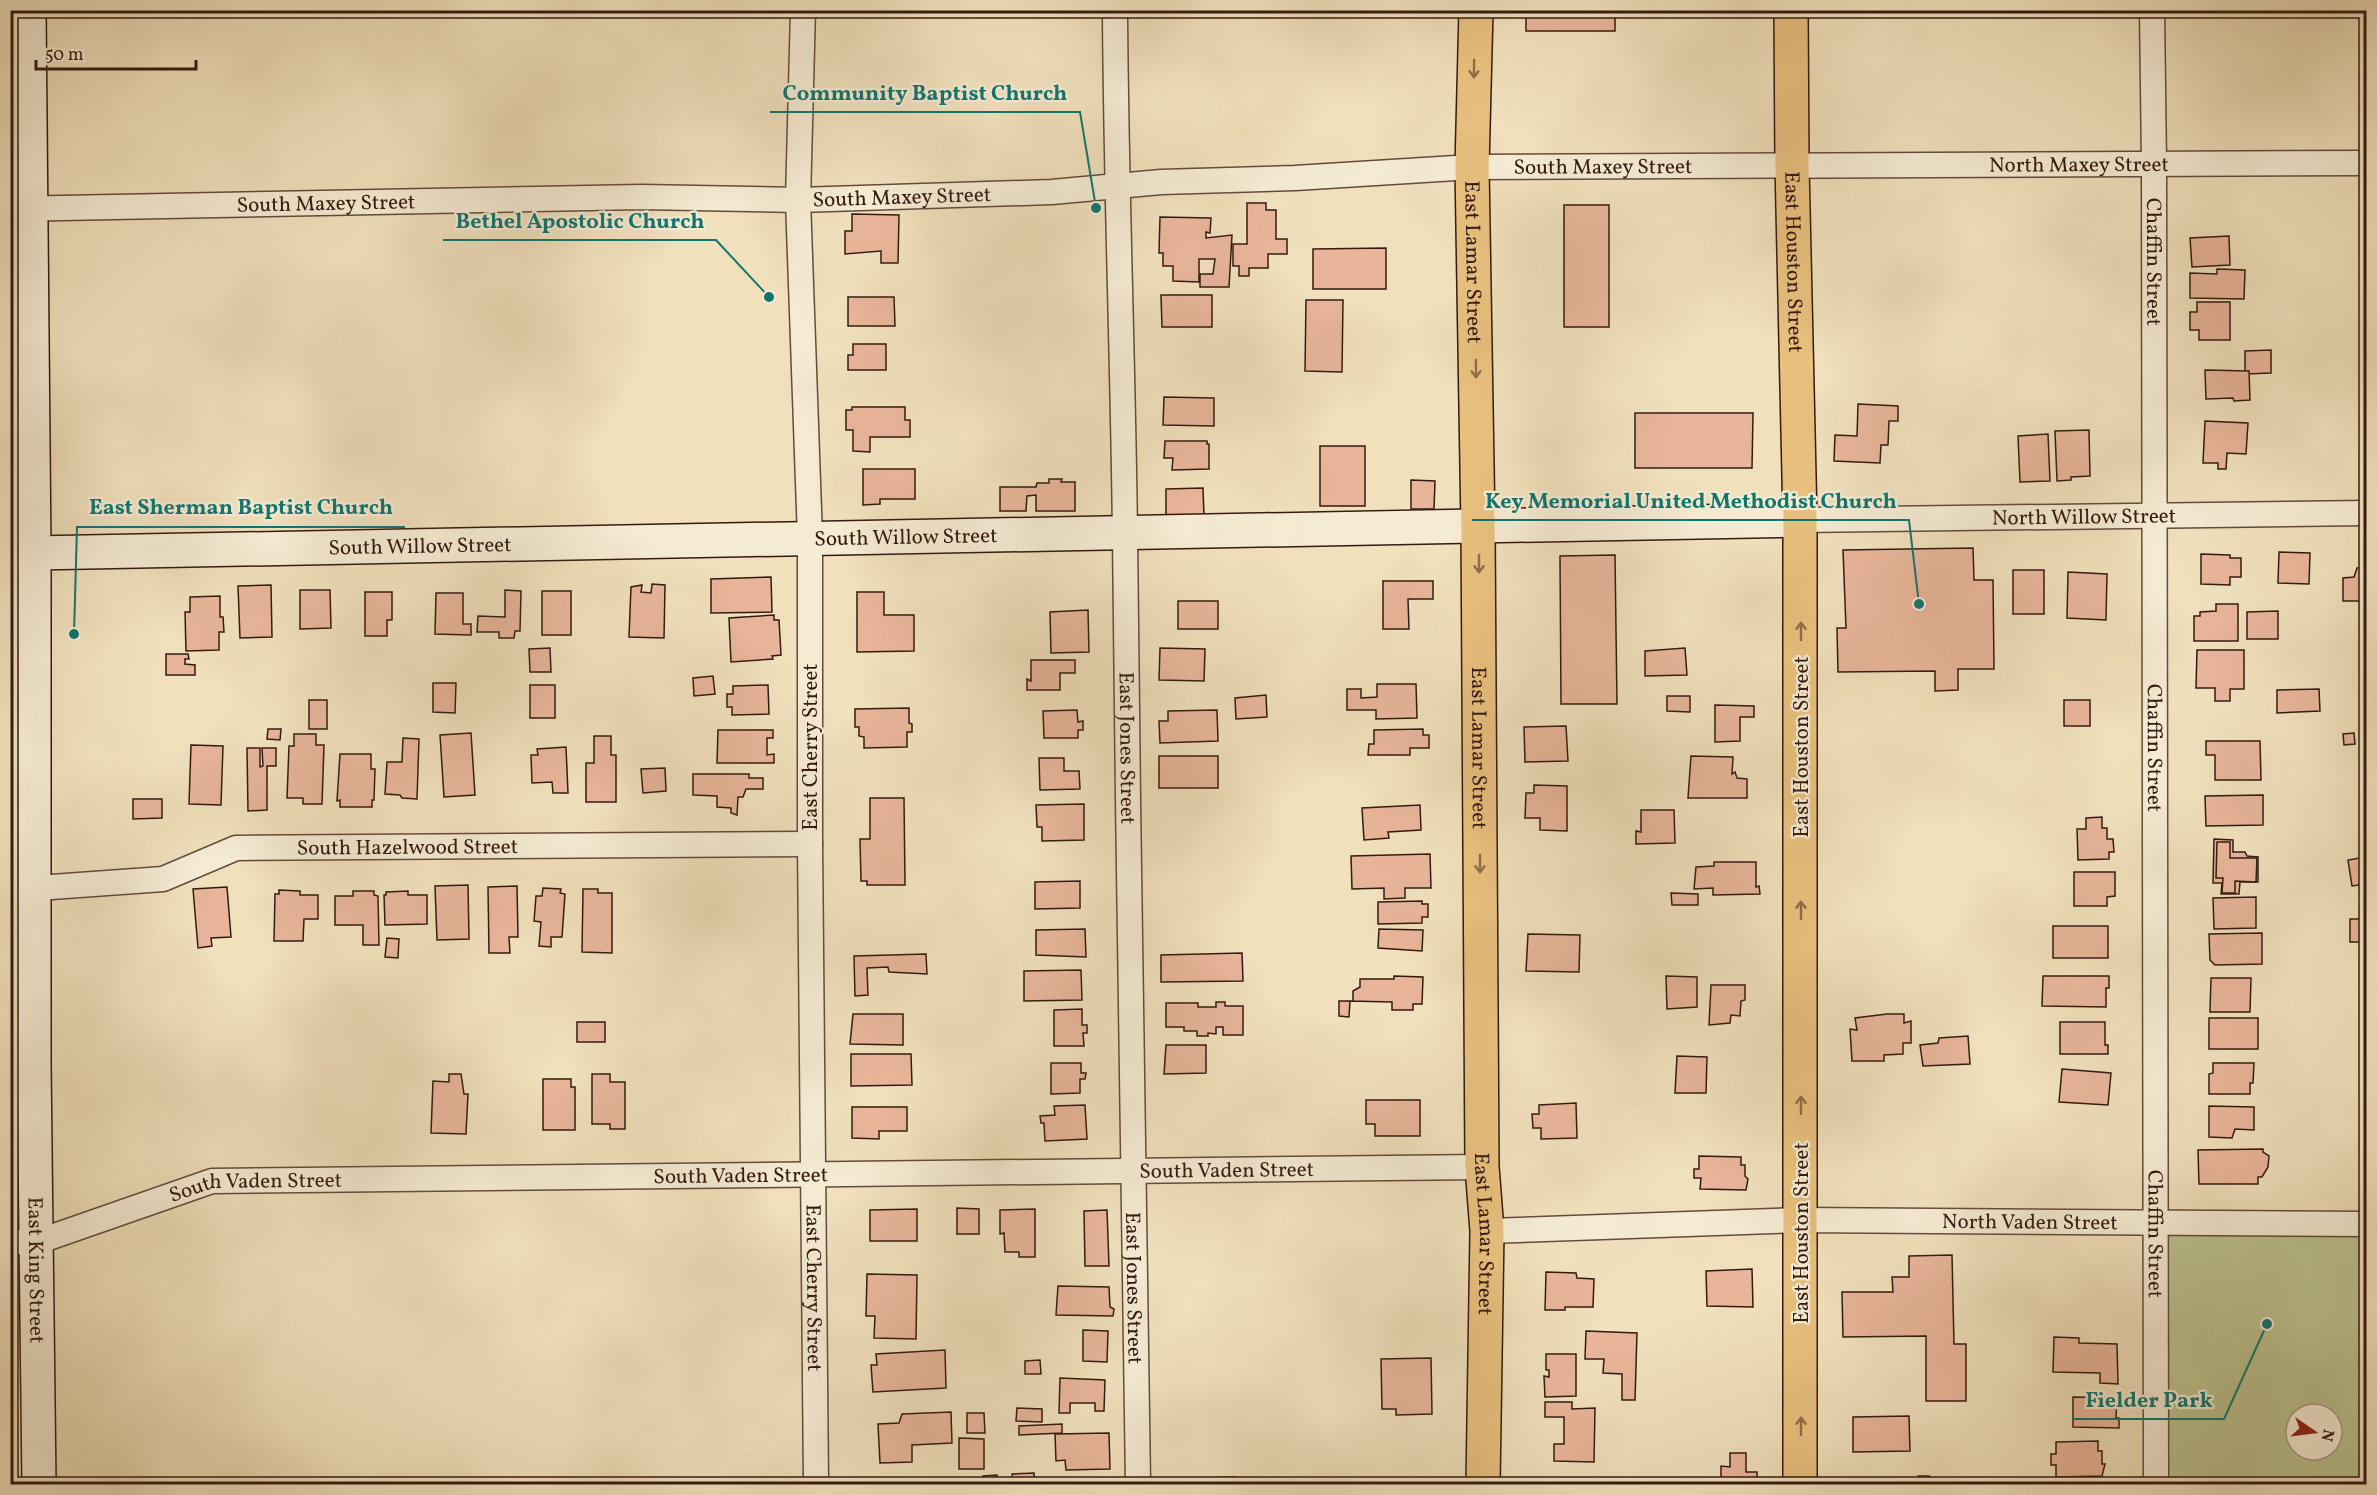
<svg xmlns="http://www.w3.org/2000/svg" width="2377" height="1495" font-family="Vollkorn,serif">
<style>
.green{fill:#bbc28f;stroke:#786e50;stroke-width:1.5;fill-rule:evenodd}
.building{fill:#e8b59a;stroke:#341a11;stroke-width:1.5}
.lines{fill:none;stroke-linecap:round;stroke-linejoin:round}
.street-casing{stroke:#634c3c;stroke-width:27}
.secondary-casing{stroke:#341a11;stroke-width:36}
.primary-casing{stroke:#341a11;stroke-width:36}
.street{stroke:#f5ebd3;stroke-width:24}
.secondary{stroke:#f5ebd3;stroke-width:33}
.primary{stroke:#e8c07e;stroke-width:33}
.oneway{stroke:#8e6d48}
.labels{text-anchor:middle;stroke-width:4.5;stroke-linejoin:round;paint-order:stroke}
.street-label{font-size:21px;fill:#341a11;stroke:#f5ebd3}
.leader{fill:none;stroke:#0f766e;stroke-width:2}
.callout-dot{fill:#0f766e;stroke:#f5ebd3;stroke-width:2}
.callout-label{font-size:22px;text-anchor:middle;font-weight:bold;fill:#0f766e;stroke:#f5ebd3;stroke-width:4.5;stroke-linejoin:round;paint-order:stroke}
</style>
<rect width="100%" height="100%" fill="#f0e0bc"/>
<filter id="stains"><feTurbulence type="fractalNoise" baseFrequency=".00333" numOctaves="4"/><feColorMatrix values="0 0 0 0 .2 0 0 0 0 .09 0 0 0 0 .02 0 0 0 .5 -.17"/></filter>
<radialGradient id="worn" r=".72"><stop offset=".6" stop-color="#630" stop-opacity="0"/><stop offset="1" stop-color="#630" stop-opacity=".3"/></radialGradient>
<path class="green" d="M2168,1233l198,1v250h-199zM2296,1414h36v36h-36z"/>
<g class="building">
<rect x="1526" y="10" width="89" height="21"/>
<path d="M1247,203h19v7h10v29h11v15h-19v14h-19v8h-10v-10h-6v-22h14z"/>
<rect x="1564" y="205" width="45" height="122"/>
<path d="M852,214l47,1 -1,48h-17v-12l-36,3v-23h7z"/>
<path d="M1160,217l51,1 -1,15 -4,-1v6l26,-3 -3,52h-29v-13h13l2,-15h-16v23l-26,-1v-15h-10v-13h-4z"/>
<path d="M2229,236l1,29 -38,2 -2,-29z"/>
<path d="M1386,248v41h-73v-40z"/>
<path d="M2217,269l28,1 -1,29 -54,-1v-25l27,1z"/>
<path d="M1161,295h51v32h-50z"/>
<path d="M848,297h46l1,29h-47z"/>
<path d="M1306,300h37l-1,72 -37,-1z"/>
<path d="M2197,302h33v38h-31v-10h-9v-18h7z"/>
<path d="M853,344h33v26h-38v-15h5z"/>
<path d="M2271,350v23l-26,1v-23z"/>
<path d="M2205,370l44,1 1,29 -16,1 -1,-3 -27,1z"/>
<path d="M1164,397l50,1v28l-51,-1z"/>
<path d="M1858,404l40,2v15h-9l-1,24h-7l-1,18 -46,-2 1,-26 22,1z"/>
<path d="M852,407h53v13h5v17h-40v15l-17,-1v-21h-7v-20h6z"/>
<path d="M1635,413h118l-1,55h-117z"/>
<path d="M2205,421l43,2 -2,31 -19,-1 -1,16h-8v-6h-15z"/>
<path d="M2089,430l1,46 -19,1v3l-14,1 -2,-50z"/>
<path d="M2048,434l2,47 -30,1 -2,-46z"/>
<path d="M1165,441h42v3h2v25l-37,1 1,-12h-9z"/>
<rect x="1320" y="446" width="45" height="60"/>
<path d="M863,469h52v30h-35v5l-17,1z"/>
<path d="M1049,479h13l-1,3h14v29h-39v-16l-9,1 -1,15h-26v-24h36l1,-4h12z"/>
<path d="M1411,480l24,1 -1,28h-23z"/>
<path d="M1203,488l1,28h-38v-27z"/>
<path d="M1973,548l1,32h19l1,89h-36v21l-23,1v-20l-97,1 -1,-44h9l-3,-78z"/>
<path d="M2279,552l31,1 -1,31 -31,-1z"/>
<path d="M2201,554l29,1v3h11v19h-11v8l-29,-1z"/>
<path d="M1615,555l2,149h-56l-1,-148z"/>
<path d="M2366,567v34h-23v-23l11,-1 3,-9z"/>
<rect x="2013" y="570" width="31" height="44"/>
<path d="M2068,572l39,2 -1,46 -39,-2z"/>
<path d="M771,577l1,35 -61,1v-34z"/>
<path d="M1383,581h50v18h-25l1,30h-26z"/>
<path d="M652,584l13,1 -1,53 -35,-1 2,-50 11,-2 -1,7 10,1z"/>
<path d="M271,585l1,52 -32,1 -2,-52z"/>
<path d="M300,590h30l1,38 -31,1z"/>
<path d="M505,590l16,1 -1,40h-5l-1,7h-15v-6h-22l1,-16 27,1z"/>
<rect x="542" y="591" width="29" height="44"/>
<path d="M365,592h27v28h-5v16h-22z"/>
<path d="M857,592h27v23h30v36l-57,1z"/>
<path d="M436,593h27v31h8v11l-36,-1z"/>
<path d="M220,596v21h3l1,15h-5v18l-33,1 -1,-39h5v-15z"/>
<rect x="1178" y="601" width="40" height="28"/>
<path d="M2216,604h22v37h-44v-25h6v-4l16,-1z"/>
<path d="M1088,610l1,42 -38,1 -1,-41z"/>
<path d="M2278,611v28h-31v-27z"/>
<path d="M774,615v5h5l2,35 -9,1 1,3 -42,3 -2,-44z"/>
<path d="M550,648l1,24h-21l-1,-23z"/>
<path d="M1160,648l45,1 -1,32 -45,-1z"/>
<path d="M1685,648l2,27 -42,1v-25z"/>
<path d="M2197,650h47v39h-14v12h-15v-13h-19z"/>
<path d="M166,654h22l1,5h-4v5l10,1v10h-29z"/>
<path d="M1031,660h44v13h-15v17h-33v-11l4,2z"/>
<path d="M713,676l2,18 -21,2 -1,-18z"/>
<path d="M433,683h23l-1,30 -22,-1z"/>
<path d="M1377,684h39l1,34 -41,1v-9h-29v-21h14v9l16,-1z"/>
<rect x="530" y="685" width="25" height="33"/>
<path d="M768,685l1,29 -37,1v-8h-5v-13h6v-8z"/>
<path d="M2319,689l1,22 -43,2v-23z"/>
<path d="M1266,695l1,22 -31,2 -1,-21z"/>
<path d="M1667,696h23v16l-23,-1z"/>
<rect x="309" y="700" width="18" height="29"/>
<rect x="2064" y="700" width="26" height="26"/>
<path d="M1715,705l39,1v11h-14v24l-25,1z"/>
<path d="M909,708v15l3,1v8h-5v15l-43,1v-11l-5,-1v-9h-4v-18z"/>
<path d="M1077,710l1,12 5,-1v9h-5v8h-34l-1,-27z"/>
<path d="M1217,710l1,31 -58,2 -1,-22h9v-10z"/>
<path d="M1566,726l2,35 -43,1 -1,-35z"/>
<path d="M268,729h13l-1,11 -13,-1z"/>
<path d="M1423,729v6h6v13h-19v7h-42l1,-11h5v-14z"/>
<path d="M718,730h55v8h-6v17l7,-1v9h-57z"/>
<path d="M471,733l4,62 -31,2 -4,-62z"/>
<path d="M2354,733l1,11 -11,1 -1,-11z"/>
<path d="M294,734h22v11h8l-2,59h-19v-6h-16l2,-52h5z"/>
<path d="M594,736h17v19h5v47h-30v-39h8z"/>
<path d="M403,738l16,1 -2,60 -15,-1 -2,-3 -15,-1 2,-32h15z"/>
<path d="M2206,741h54l1,39h-46v-25h-9z"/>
<path d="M191,745l32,1 -2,59 -32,-1z"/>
<path d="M566,747l2,46h-15l-1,-11 -20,1 -1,-28h7l-1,-6z"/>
<path d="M247,748h13v19l3,-1 -1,-18h14v18h-9v44l-19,1z"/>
<path d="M340,754h31v15h4l-1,31h-2v7h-32v-7l-3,1z"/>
<rect x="1159" y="756" width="59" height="32"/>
<path d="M1691,756l42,1 -1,17 3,-2 2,6 10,1v19h-59z"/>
<path d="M1039,758h25v13h15l1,18 -40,1z"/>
<path d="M665,768l1,23 -23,2 -2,-24z"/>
<path d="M693,774h56v4h14v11h-17l-3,8h-5l-1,18 -6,-2v-5l-14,-1v-11l-24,-1z"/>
<path d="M1534,785l33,1v45l-27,-1v-12h-15l1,-25h8z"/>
<path d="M2263,795v30l-57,1 -1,-30z"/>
<path d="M870,798h34l1,87h-38v-4h-6l-1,-42h10z"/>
<path d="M133,799h29v19l-29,1z"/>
<path d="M1084,804v36l-42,1v-14h-5l-1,-22z"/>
<path d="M1420,805l1,25 -33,2 1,6 -25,2 -2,-32z"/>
<path d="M1641,810h33l1,33 -39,1v-13l5,1z"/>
<path d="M2102,817v11h5v11h6l1,13h-5v7l-31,1 -1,-31h9v-11z"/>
<path d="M2214,839l19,1v12h12l2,4 11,1v25h-18l-1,12h-18l1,-11h-9z"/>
<path d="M2217,842h13v16h27l-1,24 -21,-1v12h-13l1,-15h-7z"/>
<path d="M1430,854l1,34h-26v10l-21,1v-11l-32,1 -1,-33z"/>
<path d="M2366,857v27l-14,2 -4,-26z"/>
<path d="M1714,862h42v25l3,-1 1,8 -47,1v-7l-19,1 2,-22 18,-1z"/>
<path d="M2074,872h41v24l-8,1v9h-33z"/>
<path d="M1080,881v27l-45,1v-27z"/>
<path d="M468,885l1,54 -32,1 -2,-54z"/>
<path d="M517,886l1,51h-9l1,16h-21l-1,-66z"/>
<path d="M227,887l4,50 -20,1 1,8 -14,2 -5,-59z"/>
<path d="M543,888l18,1 -1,4 5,1 -3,43h-11v10l-12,-1 2,-24 -7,-1 2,-25h6z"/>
<path d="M583,889h15v4h14v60l-30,-1z"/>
<path d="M279,890l21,1v4h18v24h-14l-1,22h-29l1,-47h4z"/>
<path d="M353,891h21v4l4,1 1,49h-16v-20h-28v-29h18z"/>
<path d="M408,891v4h19v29l-42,1 -1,-30h2v-3z"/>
<path d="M1671,893l27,1v11h-26z"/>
<path d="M2256,897v31l-42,1 -1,-31z"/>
<path d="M1422,901v3h6v13h-6v6l-44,1v-22z"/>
<rect x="2350" y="919" width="16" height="23"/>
<rect x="2053" y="926" width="55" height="32"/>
<path d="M1085,929l1,28 -50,-2v-25z"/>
<path d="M1379,929l44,1 -1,21 -44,-3z"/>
<path d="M2262,933v31l-47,1 -5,-5 -1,-26z"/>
<path d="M1528,934l52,1 -1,37 -53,-1z"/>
<path d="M387,938l12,1 -1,19 -13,-1z"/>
<path d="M1242,953l1,28 -82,1v-27z"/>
<path d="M926,954l1,20 -38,-2 -1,-5 -21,1 1,27 -13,1 -1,-40z"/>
<path d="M1081,970l1,30 -58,1v-30z"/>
<path d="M1394,976l29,1 -1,27h-9v6h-21v-8l-42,-1 -1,16 -10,-1v-15h14v-10l7,-4v-8h34z"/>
<path d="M1666,976l31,1v30l-30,2z"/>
<path d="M2043,976h66v12h-3v19l-64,-1z"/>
<path d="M2211,978h40l-1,34h-40z"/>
<path d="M1711,985h34v15l-4,1 -1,15 -9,-1 -1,8 -21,2z"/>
<path d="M1216,1002h9v4h18v29h-20v-8h-7v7l-8,-1v3h-11v-5h-13v-4h-18v-24h32v4h18z"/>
<path d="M1082,1009v16h5v8h-4l1,13h-30v-36z"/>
<path d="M853,1014h50v31l-53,-1z"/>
<path d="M1887,1014h17v9l7,-2v22h-8v11l-19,1v6h-32l-2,-32 7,1 -2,-12z"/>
<rect x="2209" y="1018" width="49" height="31"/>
<rect x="577" y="1022" width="28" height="20"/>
<path d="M2060,1022h45v23h3v9h-48z"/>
<path d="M1968,1036l2,28 -47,2 -3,-21 18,-2 1,-5z"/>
<path d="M1166,1045h40v28l-42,1z"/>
<path d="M851,1054h60l1,31 -61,1z"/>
<path d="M1677,1056l30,1 -1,36h-31z"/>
<path d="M1051,1063h30v10h5l-1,6h-5v14l-29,1z"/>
<path d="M2213,1063h41l-1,20h-3v11h-41v-20l4,-1z"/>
<path d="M2062,1069l49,4 -3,32 -49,-3z"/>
<path d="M449,1074h12l3,20h4l-2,40 -35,-1 2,-52 16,1z"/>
<path d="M592,1074h18v8h15v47h-15v-5h-18z"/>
<path d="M543,1079h28v8h4v43h-32z"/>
<path d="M1366,1100h54v36h-45v-12h-9z"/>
<path d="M1576,1103l1,35 -36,1v-11h-8l-1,-14h7v-9z"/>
<path d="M1085,1105l2,34 -42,2 -1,-18h-3l-1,-7 15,-1 -1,-9z"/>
<path d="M2209,1106l45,1v23l-19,-1 -3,9 -23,-1z"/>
<path d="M852,1107h55v24h-28v8l-27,-1z"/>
<path d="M2263,1149v3l6,4 -1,11 -6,10h-4v7h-59l-1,-34z"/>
<path d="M1699,1156l42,1v8h4v11l3,3 -2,11 -46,-1 1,-11h-7v-9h5z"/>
<path d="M957,1208l22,1v25h-22z"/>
<path d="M917,1209v32h-47v-31z"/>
<path d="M1035,1209v48h-16v-5h-14l-1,-19 -4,1v-24z"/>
<path d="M1107,1210l2,56h-24l-1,-55z"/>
<path d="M1952,1255l2,89h12v57h-40v-65l-83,1 -1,-45h51l-1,-15h17v-21z"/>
<path d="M1752,1269l1,38 -46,-1 -1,-35z"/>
<path d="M1546,1272l30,1 1,5 17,1 -1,28h-28v3h-20z"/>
<path d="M867,1274l50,1 -1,64 -42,-1 1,-22h-9z"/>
<path d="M1058,1286l51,1 1,20 4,2 -1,7 -57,-1z"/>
<path d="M1083,1330l25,1 -1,31 -24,-1z"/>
<path d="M1586,1331l51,2 -2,67h-13v-26l-19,-1 1,-14h-19z"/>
<path d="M2054,1337l25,1v5l38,1 1,40 -18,-1v-10l-47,-1z"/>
<path d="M945,1350l1,38 -73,4 -2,-27h6l-1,-11z"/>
<path d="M1546,1354h30v42l-31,1 -1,-21 5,1v-7h-3z"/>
<path d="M1431,1358l1,56 -36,1v-6h-14l-1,-50z"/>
<path d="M1040,1360l1,14h-16v-13z"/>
<path d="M1060,1378l45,2 -1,31h-9v-8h-25v10h-11z"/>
<path d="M2073,1397l44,1 -1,20h3v10l-46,-1z"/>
<path d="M1545,1402h27v7l23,-1 -1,54 -40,-1v-17h10v-27h-19z"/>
<path d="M1017,1408l25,1v13l-26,-1z"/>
<path d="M951,1412l1,31 -40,2v17l-32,1 -2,-39 21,-1 3,-9z"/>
<path d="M967,1413h17l1,20h-18z"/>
<path d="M1909,1416l1,35 -57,1v-35z"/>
<path d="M1062,1424v9l-43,2v-9z"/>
<path d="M1109,1433l1,36 -44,1 -1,-10 -9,1 -1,-27z"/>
<path d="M959,1438l25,1v30h-25z"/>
<path d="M2098,1441v10h4v13h3l-3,12 -46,1v-12h-5v-11h5v-12z"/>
<path d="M1730,1453h16v19h11v12h-36v-18l9,1z"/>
<path d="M1034,1473l1,11h-22l-1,-10z"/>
<path d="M997,1475v9h-13l-1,-8z"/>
<path d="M1918,1476h11l5,4v4h-80v-4l64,-1z"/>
<path d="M1236,1477v7h-45v-6z"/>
<path d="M901,1480h52l-1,4h-51z"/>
</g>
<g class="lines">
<g class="street-casing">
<g id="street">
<path id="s1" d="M803,10l-5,190 12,338v306l6,640"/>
<path id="s2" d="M1115,10c1,176 8,351 10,526 4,316 6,632 13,948"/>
<path id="s3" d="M2152,10l2,154 2,1320"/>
<path id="s4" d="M10,209l631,-12 157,3 254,-8 109,-10 134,-4 177,-11 894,-4"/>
<path id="s5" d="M1800,520l566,-7"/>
<path d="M10,553h24"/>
<path id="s6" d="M10,890l153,-11 73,-31 574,-4"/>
<path id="s7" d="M1487,1231l314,-11 565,4"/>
<path id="s8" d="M10,1242h27l175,-61 1270,-14"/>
</g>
</g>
<g class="secondary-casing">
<g id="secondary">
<path id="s9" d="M29,10l5,543v512l5,419"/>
<path id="s10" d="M34,553l1766,-33"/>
</g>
</g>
<g class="primary-casing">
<g id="primary">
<path id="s11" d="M1476,10l-4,157 6,359 4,641 5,64 -4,253"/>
<path id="s12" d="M1791,10l1,155 8,355v964"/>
</g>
</g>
<use href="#street" class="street"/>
<use href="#secondary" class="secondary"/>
<use href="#primary" class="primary"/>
</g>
<defs><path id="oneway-shaft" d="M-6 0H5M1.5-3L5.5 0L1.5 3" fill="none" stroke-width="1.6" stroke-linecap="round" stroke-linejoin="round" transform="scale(1.5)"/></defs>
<g class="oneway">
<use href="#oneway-shaft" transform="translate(1474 69) rotate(91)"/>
<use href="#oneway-shaft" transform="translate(1476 369) rotate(89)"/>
<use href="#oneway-shaft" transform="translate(1479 564) rotate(90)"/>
<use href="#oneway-shaft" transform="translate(1801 631) rotate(-90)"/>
<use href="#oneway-shaft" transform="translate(1480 864) rotate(90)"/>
<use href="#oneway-shaft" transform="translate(1801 910) rotate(-90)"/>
<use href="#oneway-shaft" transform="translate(1801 1105) rotate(-90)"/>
<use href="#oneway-shaft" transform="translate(1801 1426) rotate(-90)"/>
</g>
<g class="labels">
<g class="street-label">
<text dy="7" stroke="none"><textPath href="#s4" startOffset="2070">North Maxey Street</textPath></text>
<text dy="7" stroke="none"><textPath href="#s4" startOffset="1594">South Maxey Street</textPath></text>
<text dy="7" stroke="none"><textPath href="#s4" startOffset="892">South Maxey Street</textPath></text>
<text dy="7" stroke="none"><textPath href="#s4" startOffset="316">South Maxey Street</textPath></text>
<text dy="7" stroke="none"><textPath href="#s3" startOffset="252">Chaffin Street</textPath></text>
<text dy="7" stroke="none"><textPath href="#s11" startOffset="252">East Lamar Street</textPath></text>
<text dy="7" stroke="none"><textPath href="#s12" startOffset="252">East Houston Street</textPath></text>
<text dy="7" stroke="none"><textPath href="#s5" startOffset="284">North Willow Street</textPath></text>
<text dy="7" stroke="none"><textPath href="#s10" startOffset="872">South Willow Street</textPath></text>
<text dy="7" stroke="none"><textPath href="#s10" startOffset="386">South Willow Street</textPath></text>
<text transform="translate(810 747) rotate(-90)" y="7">East Cherry Street</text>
<text dy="7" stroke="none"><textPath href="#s2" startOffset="738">East Jones Street</textPath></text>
<text transform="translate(1801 747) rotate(-90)" y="7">East Houston Street</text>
<text dy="7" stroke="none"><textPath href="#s3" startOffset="738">Chaffin Street</textPath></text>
<text dy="7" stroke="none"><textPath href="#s11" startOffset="738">East Lamar Street</textPath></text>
<text dy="7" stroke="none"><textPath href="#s6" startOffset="404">South Hazelwood Street</textPath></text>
<text dy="7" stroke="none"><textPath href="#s8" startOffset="1227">South Vaden Street</textPath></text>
<text dy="7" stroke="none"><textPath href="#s8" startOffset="741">South Vaden Street</textPath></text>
<text dy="7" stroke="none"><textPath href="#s8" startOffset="255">South Vaden Street</textPath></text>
<text dy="7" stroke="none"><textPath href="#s7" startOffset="543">North Vaden Street</textPath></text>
<text dy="7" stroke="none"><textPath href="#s11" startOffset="1224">East Lamar Street</textPath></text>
<text transform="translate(1801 1233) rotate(-90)" y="7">East Houston Street</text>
<text dy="7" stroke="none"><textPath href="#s3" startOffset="1224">Chaffin Street</textPath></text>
<text dy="7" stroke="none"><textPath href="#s9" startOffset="1260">East King Street</textPath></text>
<text dy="7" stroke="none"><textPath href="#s1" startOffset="1278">East Cherry Street</textPath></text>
<text dy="7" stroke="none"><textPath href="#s2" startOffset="1278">East Jones Street</textPath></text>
</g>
</g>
<path class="leader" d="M1096 208L1080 112H770M769 297L716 240H443M1919 604L1909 520H1472M74 634L77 527H405M2267 1324L2224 1419H2073"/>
<g class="callout-dot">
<circle cx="1096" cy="208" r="6"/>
<circle cx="769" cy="297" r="6"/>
<circle cx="1919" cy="604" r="6"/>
<circle cx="74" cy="634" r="6"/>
<circle cx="2267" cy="1324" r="6"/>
</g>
<g class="callout-label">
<text x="925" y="100">Community Baptist Church</text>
<text x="580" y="228">Bethel Apostolic Church</text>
<text x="1691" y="508">Key Memorial United Methodist Church</text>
<text x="241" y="514">East Sherman Baptist Church</text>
<text x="2149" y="1407">Fielder Park</text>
</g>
<rect width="2377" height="1495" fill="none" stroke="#f0e0bc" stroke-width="36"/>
<rect x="12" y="12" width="2353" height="1471" fill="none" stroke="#341a11" stroke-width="3"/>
<rect x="18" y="18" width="2341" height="1459" fill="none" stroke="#341a11" stroke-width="1.5"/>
<g transform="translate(2314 1432) rotate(104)"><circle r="28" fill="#f5ebd3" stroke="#a89785" stroke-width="1.5"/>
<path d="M0-4.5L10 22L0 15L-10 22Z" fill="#8f2418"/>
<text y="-9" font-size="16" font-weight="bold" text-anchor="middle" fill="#341a11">N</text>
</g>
<path d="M36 60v9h160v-9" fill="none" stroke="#341a11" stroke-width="3"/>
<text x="45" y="60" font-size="18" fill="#341a11" stroke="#f5ebd3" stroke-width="4.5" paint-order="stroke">50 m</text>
<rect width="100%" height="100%" filter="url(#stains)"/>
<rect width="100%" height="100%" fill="url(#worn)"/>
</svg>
